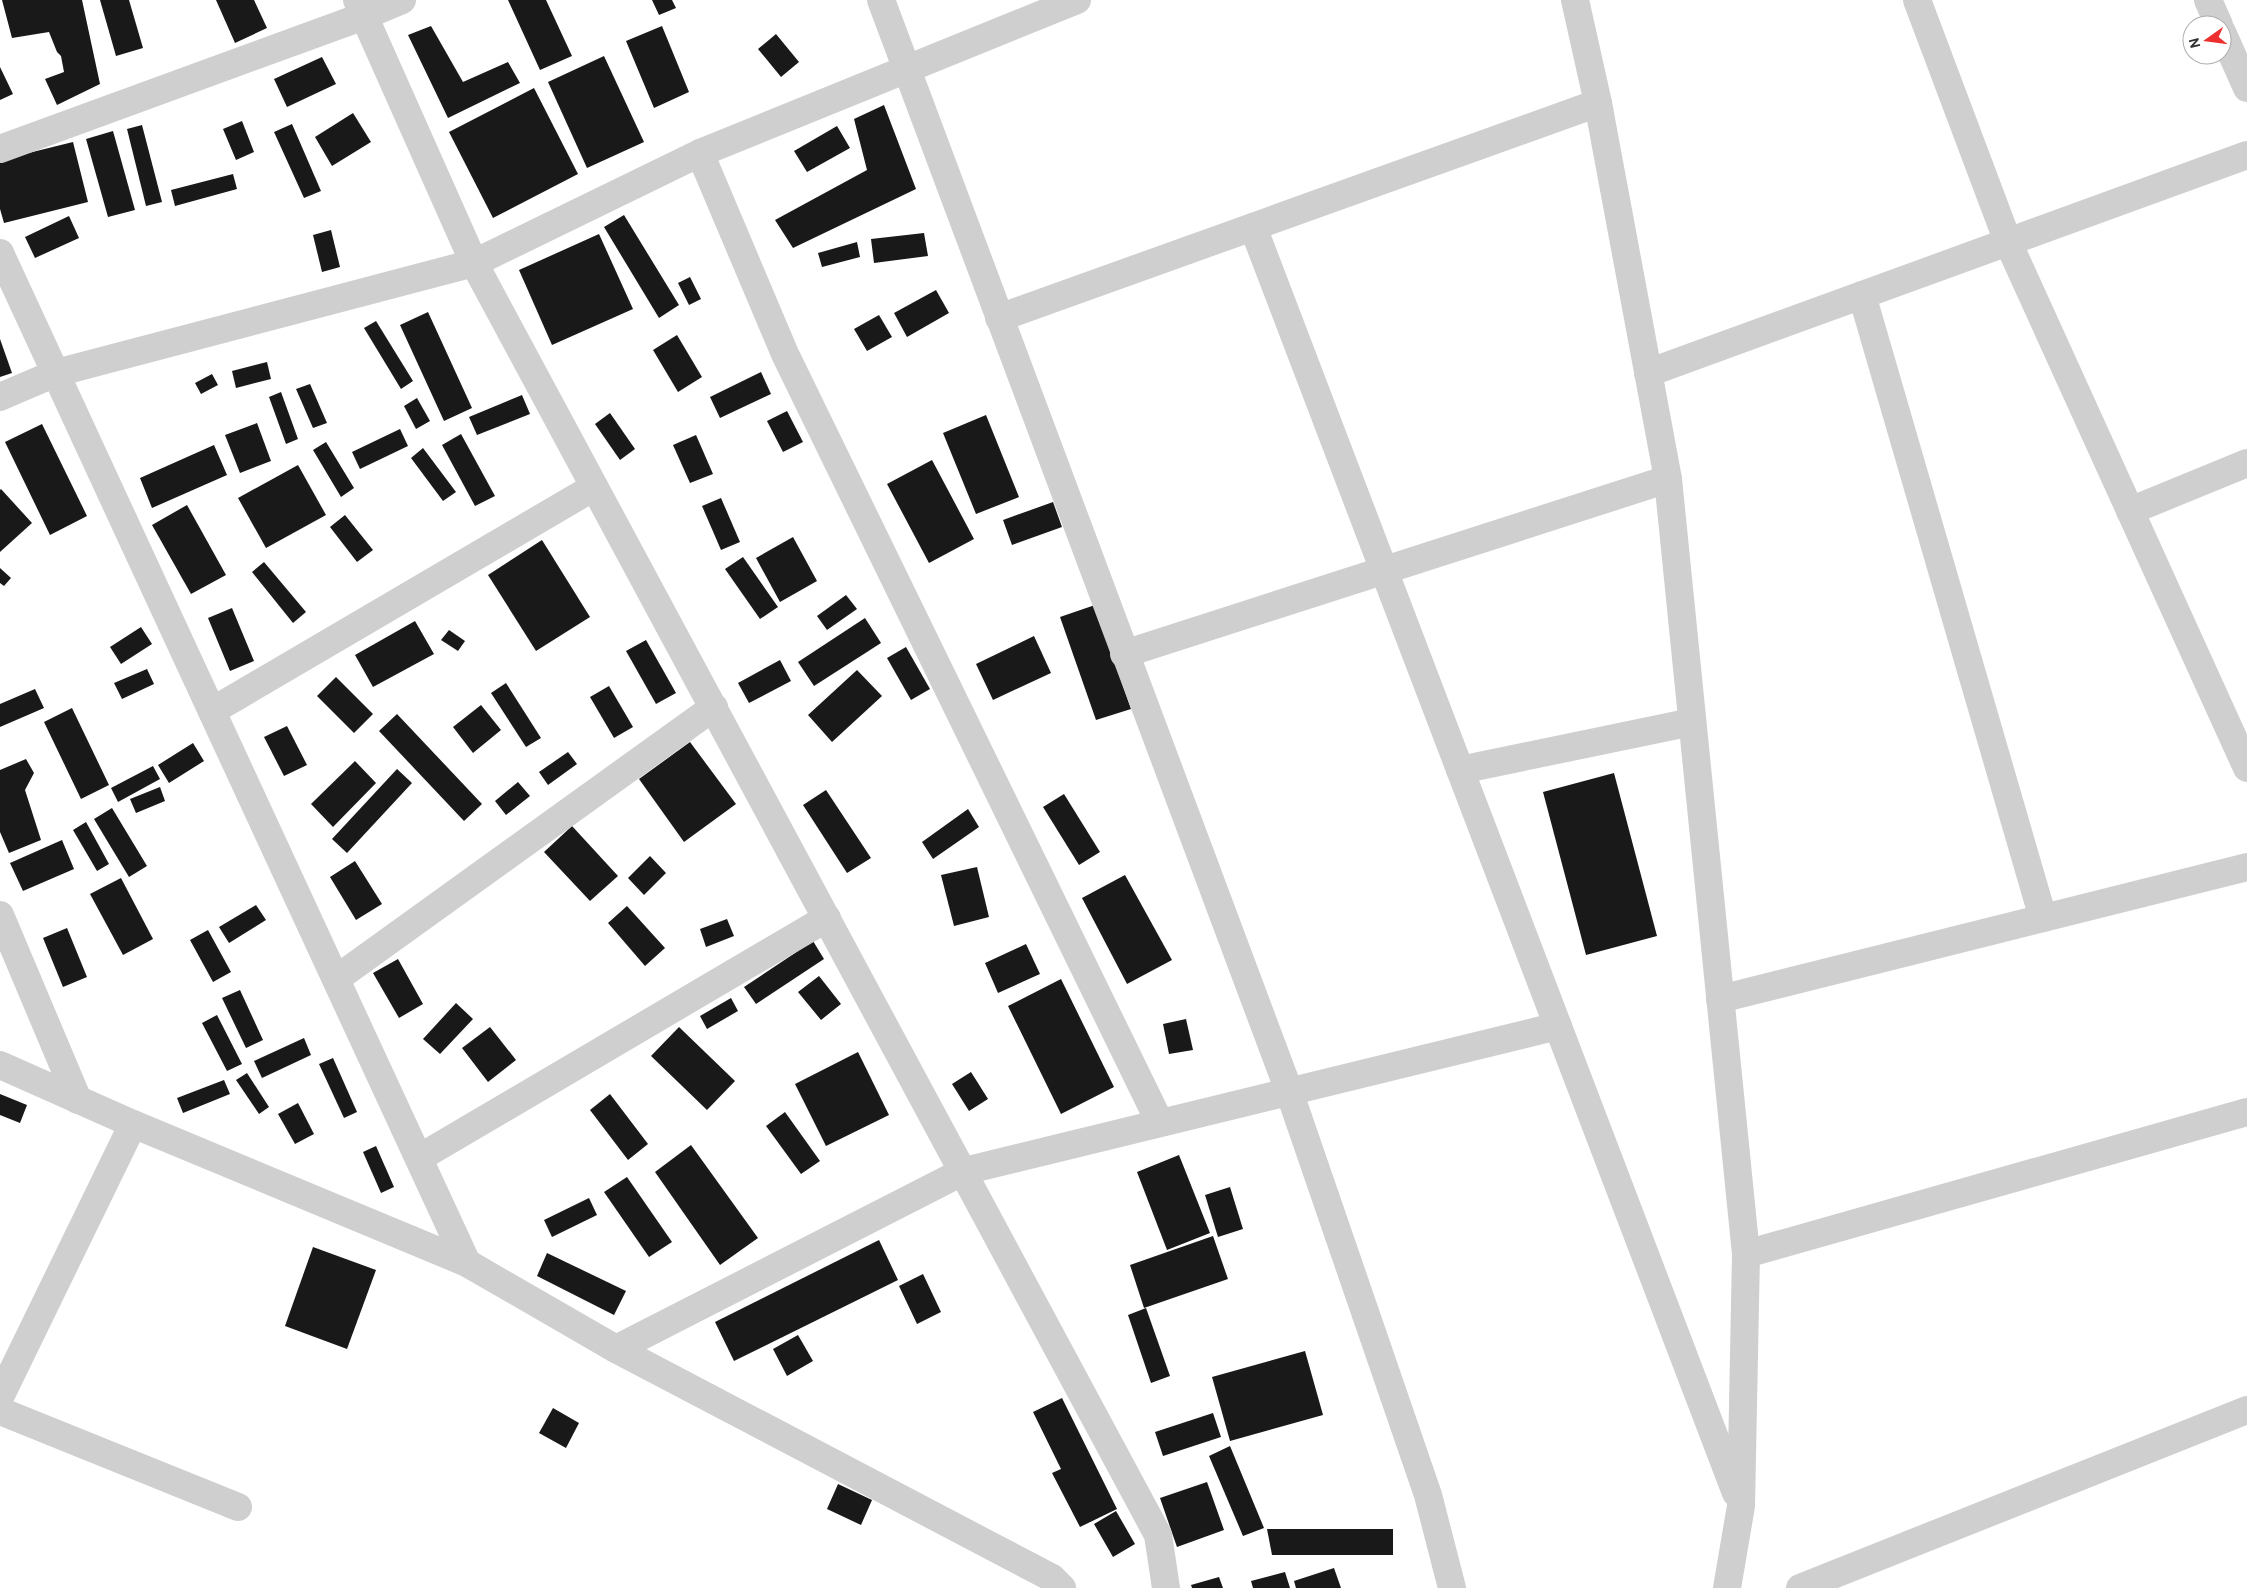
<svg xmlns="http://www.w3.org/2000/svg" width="2247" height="1588" font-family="Overpass,sans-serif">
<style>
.building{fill:#191919}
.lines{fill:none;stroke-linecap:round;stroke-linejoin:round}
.minor{stroke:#cfcfcf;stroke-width:28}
</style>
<rect width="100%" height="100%" fill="#fff"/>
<g class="building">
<path d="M2,0h80l18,84 -43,21 -12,-26 19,-7 -3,-16 -4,-4 -8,-20 -37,6z"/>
<path d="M100,0h29l14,48 -27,8z"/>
<path d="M216,0h38l13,28 -32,15z"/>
<path d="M508,0h38l26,56 -32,14z"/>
<path d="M652,0h20l4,8 -17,7z"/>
<path d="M431,26l32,56 45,-20 12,21 -72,35 -40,-83z"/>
<path d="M662,26l27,66 -35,16 -28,-67z"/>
<path d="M776,34l23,28 -18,15 -23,-28z"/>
<path d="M604,56l40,86 -57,26 -39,-86z"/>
<path d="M322,57l14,27 -49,23 -13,-28z"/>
<path d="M0,67l13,27 -13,6z"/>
<path d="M534,88l44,86 -85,44 -44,-86z"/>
<path d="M884,105l32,84 -123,59 -18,-28 92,-50 -13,-51z"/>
<path d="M353,113l18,29 -39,24 -17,-29z"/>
<path d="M242,121l12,31 -18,8 -13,-31z"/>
<path d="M292,124l29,67 -17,7 -30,-66z"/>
<path d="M142,125l20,77 -16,4 -19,-77z"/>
<path d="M837,126l13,22 -43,24 -13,-21z"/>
<path d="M113,131l22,79 -27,7 -22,-78z"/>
<path d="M73,142l15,60 -84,21 -4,-14v-49z"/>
<path d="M233,174l4,15 -62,17 -4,-16z"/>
<path d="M624,215l55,90 -20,13 -55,-91z"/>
<path d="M69,216l10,22 -44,20 -10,-21z"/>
<path d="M331,230l9,37 -18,5 -9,-37z"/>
<path d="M924,233l4,23 -54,7 -3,-24z"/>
<path d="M599,234l34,75 -81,36 -33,-75z"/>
<path d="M857,242l3,15 -38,10 -4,-14z"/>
<path d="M690,277l11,22 -12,6 -11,-22z"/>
<path d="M936,290l13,23 -42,24 -13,-24z"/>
<path d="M428,312l44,96 -28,13 -44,-96z"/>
<path d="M879,315l13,22 -25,14 -13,-22z"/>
<path d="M376,321l37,60 -12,8 -37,-61z"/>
<path d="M677,335l25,42 -24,15 -25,-42z"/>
<path d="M0,339l12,34 -12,4z"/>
<path d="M267,362l4,17 -35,9 -4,-17z"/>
<path d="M761,372l10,22 -51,24 -10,-21z"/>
<path d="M212,374l6,11 -17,9 -6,-11z"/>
<path d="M310,384l17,39 -14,5 -17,-39z"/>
<path d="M281,392l17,47 -12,5 -17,-47z"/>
<path d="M522,395l8,19 -53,21 -8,-18z"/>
<path d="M417,398l13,23 -14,8 -12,-23z"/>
<path d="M787,411l16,31 -20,10 -16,-31z"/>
<path d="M610,413l25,36 -15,11 -25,-36z"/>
<path d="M986,415l33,82 -43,17 -33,-81z"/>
<path d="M257,423l14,38 -31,12 -15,-38z"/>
<path d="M42,424l45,92 -37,19 -45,-93z"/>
<path d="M400,429l8,17 -48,23 -8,-17z"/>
<path d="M461,434l34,62 -20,10 -33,-61z"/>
<path d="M696,435l17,39 -23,9 -17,-38z"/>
<path d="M326,442l28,46 -13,9 -28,-47z"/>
<path d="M214,445l13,30 -75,33 -12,-30z"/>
<path d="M423,448l33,44 -13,9 -32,-43z"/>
<path d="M932,460l42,79 -45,24 -42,-79z"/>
<path d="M298,465l28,50 -60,33 -28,-50z"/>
<path d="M1,489l31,34 -32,29v-62z"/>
<path d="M721,498l19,44 -19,8 -19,-44z"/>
<path d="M1053,502l9,25 -50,18 -9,-25z"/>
<path d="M187,505l39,70 -35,19 -39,-69z"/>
<path d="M345,515l28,35 -16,12 -27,-35z"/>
<path d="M793,537l24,44 -37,21 -24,-44z"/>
<path d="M542,540l48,77 -54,34 -48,-76z"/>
<path d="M743,557l35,50 -18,12 -35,-50z"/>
<path d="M264,562l42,50 -13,11 -41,-51z"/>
<path d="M0,568l11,10 -7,8 -4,-3z"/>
<path d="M846,595l11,14 -30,21 -10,-14z"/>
<path d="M1095,605l36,104 -35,11 -36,-103z"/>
<path d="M232,608l22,53 -24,10 -22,-53z"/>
<path d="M865,618l16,25 -67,43 -16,-24z"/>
<path d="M415,621l19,33 -61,33 -18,-32z"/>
<path d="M141,627l11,17 -31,20 -11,-17z"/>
<path d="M449,630l16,11 -7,10 -17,-11z"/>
<path d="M1034,636l17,37 -58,27 -17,-36z"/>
<path d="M646,640l30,53 -20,11 -30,-53z"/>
<path d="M906,647l24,42 -19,11 -24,-42z"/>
<path d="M780,660l11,21 -42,22 -11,-20z"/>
<path d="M147,669l7,15 -32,15 -8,-16z"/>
<path d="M857,670l25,26 -50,46 -24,-27z"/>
<path d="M336,677l37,37 -19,19 -37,-37z"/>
<path d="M506,683l35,55 -15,9 -35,-54z"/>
<path d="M609,686l24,41 -19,11 -24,-41z"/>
<path d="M35,689l9,19 -44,19v-23z"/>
<path d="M481,705l20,25 -28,23 -20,-26z"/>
<path d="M72,708l37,77 -28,14 -37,-77z"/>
<path d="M397,714l85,90 -18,17 -85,-90z"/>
<path d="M287,726l20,39 -23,11 -20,-39z"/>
<path d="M690,742l46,62 -52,38 -45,-63z"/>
<path d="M193,743l11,18 -35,22 -11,-18z"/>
<path d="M568,752l9,12 -29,21 -9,-13z"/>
<path d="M26,759l8,14 -9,17 16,50 -32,13 -9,-21v-62z"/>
<path d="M355,761l21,22 -43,44 -22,-23z"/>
<path d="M153,766l7,13 -42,23 -7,-14z"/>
<path d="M397,769l15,14 -65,70 -15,-14z"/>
<path d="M1614,773l43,163 -71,19 -43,-163z"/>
<path d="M518,782l12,14 -24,19 -11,-14z"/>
<path d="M160,787l5,14 -29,12 -6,-14z"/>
<path d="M826,790l45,68 -24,15 -44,-68z"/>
<path d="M1064,794l36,58 -21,13 -36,-58z"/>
<path d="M112,808l35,58 -18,11 -35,-58z"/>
<path d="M968,809l11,18 -46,32 -11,-17z"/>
<path d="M86,822l23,42 -12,7 -24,-41z"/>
<path d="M572,826l46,50 -28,25 -46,-49z"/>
<path d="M62,840l12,29 -51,22 -13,-28z"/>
<path d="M650,856l16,17 -22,22 -16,-17z"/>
<path d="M355,861l27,43 -26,16 -26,-43z"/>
<path d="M977,867l12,50 -35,9 -13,-51z"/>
<path d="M1125,875l47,85 -45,24 -45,-86z"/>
<path d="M121,878l32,61 -30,16 -33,-61z"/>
<path d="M256,905l10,15 -37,23 -10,-16z"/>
<path d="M627,906l38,42 -20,18 -37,-43z"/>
<path d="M727,919l7,17 -28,11 -6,-18z"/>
<path d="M67,928l20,49 -24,10 -20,-49z"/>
<path d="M208,930l23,42 -18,10 -23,-42z"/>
<path d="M813,941l11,18 -68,45 -12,-17z"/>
<path d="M1026,944l14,30 -42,19 -13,-30z"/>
<path d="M398,959l25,45 -24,14 -26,-45z"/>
<path d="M819,976l22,28 -20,16 -23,-28z"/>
<path d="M1061,979l53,108 -53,27 -53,-108z"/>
<path d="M240,990l23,50 -17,8 -24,-50z"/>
<path d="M731,998l7,13 -31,18 -7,-13z"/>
<path d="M456,1003l17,16 -33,35 -17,-15z"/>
<path d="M217,1015l25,49 -15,7 -25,-48z"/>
<path d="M1186,1019l7,31 -24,4 -6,-30z"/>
<path d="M490,1027l26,33 -28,22 -26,-34z"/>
<path d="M679,1027l56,54 -28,29 -56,-54z"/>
<path d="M304,1038l7,17 -49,23 -8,-17z"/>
<path d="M858,1052l31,63 -63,31 -31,-62z"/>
<path d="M333,1058l24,54 -13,6 -25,-54z"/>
<path d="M971,1072l17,27 -19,12 -17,-27z"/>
<path d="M247,1073l22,34 -10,7 -23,-34z"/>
<path d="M224,1080l6,14 -47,19 -6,-15z"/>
<path d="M0,1094l27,11 -7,18 -20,-8z"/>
<path d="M610,1094l38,50 -20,16 -38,-50z"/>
<path d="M298,1103l16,31 -19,10 -17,-30z"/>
<path d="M785,1112l35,49 -19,13 -35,-48z"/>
<path d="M691,1145l67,93 -38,27 -65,-93z"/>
<path d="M376,1146l18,41 -13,6 -18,-41z"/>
<path d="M1179,1155l31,78 -43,17 -30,-78z"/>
<path d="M627,1177l45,65 -23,15 -45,-65z"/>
<path d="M1230,1187l13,42 -25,8 -13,-42z"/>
<path d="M589,1198l8,17 -45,22 -8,-17z"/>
<path d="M1213,1236l15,43 -84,29 -14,-43z"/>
<path d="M879,1240l19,40 -164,81 -19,-39z"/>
<path d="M313,1247l63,23 -29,79 -62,-23z"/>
<path d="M547,1253l79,38 -12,24 -77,-39z"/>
<path d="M923,1274l18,38 -24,12 -18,-38z"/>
<path d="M1146,1308l24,68 -19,7 -23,-68z"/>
<path d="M798,1335l15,26 -26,15 -14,-27z"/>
<path d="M1305,1351l18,64 -93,26 -18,-64z"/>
<path d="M1062,1398l55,111 -37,18 -28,-54 9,-4 -28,-57z"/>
<path d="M553,1408l26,15 -13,25 -27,-15z"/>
<path d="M1213,1413l8,24 -58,19 -8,-24z"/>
<path d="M1230,1446l34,82 -21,8 -34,-80z"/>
<path d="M1207,1482l17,48 -47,17 -17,-49z"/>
<path d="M838,1484l34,16 -11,25 -34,-16z"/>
<path d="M1116,1511l19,33 -22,13 -19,-33z"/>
<path d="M1267,1529h126v26h-121z"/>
<path d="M1334,1568l7,20h-45l-2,-7z"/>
<path d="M1285,1572l5,16h-37l-2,-7z"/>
<path d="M1219,1577l4,11h-31l-1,-3z"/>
</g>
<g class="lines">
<g class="minor">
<path d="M357,0l117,263 684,1272 8,53"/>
<path d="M881,0l408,1091 139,404 24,93"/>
<path d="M1575,0l23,103 70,376 78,775 -5,252 -14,82"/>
<path d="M1917,0l91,242 239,526"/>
<path d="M2208,0l11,25"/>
<path d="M2222,32l25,56"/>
<path d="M0,149l364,-133 38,-16"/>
<path d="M700,153l85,201 375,769"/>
<path d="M1253,227l483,1266"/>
<path d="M0,253l467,1010"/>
<path d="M1862,295l181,623"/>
<path d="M999,318l599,-215"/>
<path d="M1648,373l599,-218"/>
<path d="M0,397l56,-24 418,-110 226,-110 377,-153"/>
<path d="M2130,511l117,-48"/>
<path d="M1124,654l544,-175"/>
<path d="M212,711l382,-224"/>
<path d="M1460,770l232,-48"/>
<path d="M0,915l78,185"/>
<path d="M336,979l378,-272"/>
<path d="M1720,999l527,-132"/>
<path d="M0,1065l133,59 334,139 149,86 436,229 10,10"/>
<path d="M419,1158l408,-240"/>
<path d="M1746,1254l501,-142"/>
<path d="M616,1349l348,-178 594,-145"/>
<path d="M0,1397l133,-273"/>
<path d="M0,1411l238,96"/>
<path d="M1800,1588l447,-178"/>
</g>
</g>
<g transform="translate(2207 40) rotate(256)"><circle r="24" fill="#ffffff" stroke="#adadad"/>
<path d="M0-4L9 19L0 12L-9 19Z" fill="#ee2f2f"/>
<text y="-8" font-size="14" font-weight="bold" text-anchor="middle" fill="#323232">N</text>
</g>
</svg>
